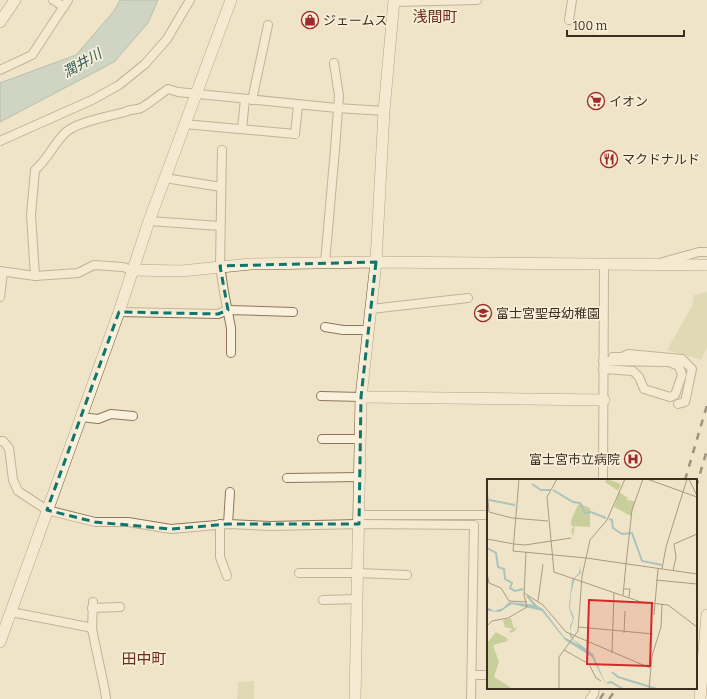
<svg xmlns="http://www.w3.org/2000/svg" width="707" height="699" font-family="Bitter,'Noto Sans JP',serif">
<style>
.green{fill:#c9cf9b}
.water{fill:#a9c4bc;stroke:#6f938a}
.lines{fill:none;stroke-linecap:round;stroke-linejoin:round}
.street-casing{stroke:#8d765c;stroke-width:10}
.secondary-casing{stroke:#6f573f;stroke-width:12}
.street{stroke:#faf1dc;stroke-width:8}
.secondary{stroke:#faf1dc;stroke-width:11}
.rail{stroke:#3d2e20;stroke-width:2.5;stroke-dasharray:7 7;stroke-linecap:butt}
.marked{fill:none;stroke:#0f766e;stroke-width:3;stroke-dasharray:8 5;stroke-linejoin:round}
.labels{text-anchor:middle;stroke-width:3.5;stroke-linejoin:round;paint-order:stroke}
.poi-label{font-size:13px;fill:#3d2e20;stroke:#f7eed8;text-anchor:start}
.water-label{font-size:14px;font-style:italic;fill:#2f5d5a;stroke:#f7eed8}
.quarter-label{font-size:15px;fill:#6b2e1e;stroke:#f7eed8}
.inset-river{fill:none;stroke:#a9c4bc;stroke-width:2}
.inset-road{fill:none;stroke:#a89b85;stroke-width:1}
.view{fill:#d62828;fill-opacity:0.15;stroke:#d62828;stroke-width:2}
.inset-edge{fill:none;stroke:#3d2e20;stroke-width:2}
</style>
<rect width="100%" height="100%" fill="#f0e4c8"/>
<g class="green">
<path d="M707,292v56l-6,12 -34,-10 25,-44 2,-11z"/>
<path d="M254,681v18h-17l1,-17z"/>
</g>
<path class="water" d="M120,0h38l-10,23 -34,39 -114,60v-39l76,-28 38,-44z"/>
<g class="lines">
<g class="street-casing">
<g id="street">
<path d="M53,0l11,7"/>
<path d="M394,2l83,-2"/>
<path d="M569,20l3,-20"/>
<path d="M0,70l32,-15 36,-55"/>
<path d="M252,100l16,-75"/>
<path d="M184,124l111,10 3,-29"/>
<path d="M242,129l3,-30"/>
<path d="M0,141l92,-41 27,-15 26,-21 22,-25 23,-39"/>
<path d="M222,150l-2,116 4,26 7,36v25"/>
<path d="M165,178l56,9"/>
<path d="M149,221l71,5"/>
<path d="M663,262l36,-10h8"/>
<path d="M325,263l10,-114 4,-53 -5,-33"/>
<path d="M0,271l35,5 43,-3 16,-8 29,2 9,3"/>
<path d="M35,276l-4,-61 4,-45c13,-11 19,-27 31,-38 11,-10 44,-16 59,-20 5,-3 11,-2 16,-4 9,-5 18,-13 27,-19l10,3 159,16 47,3"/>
<path d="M0,297l3,-25"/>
<path d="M371,309l97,-11"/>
<path d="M119,312l99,2 10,-4 65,2"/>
<path d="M325,327l18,3h26"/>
<path d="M613,357h9l6,-3 54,5 10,10 -7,33 -7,2"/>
<path d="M603,369l30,2 6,6 5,12 26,8 5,-2 7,-20 -3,-9 -10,-4 -66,-1"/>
<path d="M321,396l40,1"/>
<path d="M81,417l17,2 13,-5 22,2"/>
<path d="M322,439h38"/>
<path d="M0,441h3l6,7 4,32 5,11 29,19 48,12h33l43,7 57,-5 42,2 89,-2 115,1 -3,174"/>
<path d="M287,478l73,-1"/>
<path d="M603,480c1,-72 0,-144 1,-216"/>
<path d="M359,515h129"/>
<path d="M220,524v33l7,19"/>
<path d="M228,524l2,-32"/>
<path d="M299,573h59l49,2"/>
<path d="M323,600l34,-1"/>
<path d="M92,608l28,-1"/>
<path d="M11,612l77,15 4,2 13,62 1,8"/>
<path d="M92,629l1,-27"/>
<path d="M472,675h16"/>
<path d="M590,699l4,-5 1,-6"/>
</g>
</g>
<g class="secondary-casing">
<g id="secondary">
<path d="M0,22l15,-22"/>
<path d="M132,270l49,1 70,-7 125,-2 331,3"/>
<path d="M361,397l243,3"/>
<path d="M0,642l119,-330 30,-91 82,-221"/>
<path d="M355,699l6,-302 15,-135 8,-151 10,-111"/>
<path d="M700,699l7,-84"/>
</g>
</g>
<use href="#street" class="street"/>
<use href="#secondary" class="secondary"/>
<g class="rail">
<path d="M685,480l22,-75"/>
<path d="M696,487l11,-37"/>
<path d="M600,699l7,-11"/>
<path d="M609,699l8,-11"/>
</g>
</g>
<path d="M0 0H707V699H0ZM376,262l-15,135 -2,127h-131l-57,5 -76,-7 -48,-12 72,-198 99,2 10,-4 -8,-44z" fill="#f0e4c8" fill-opacity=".55" fill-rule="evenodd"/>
<path class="marked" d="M376,262l-15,135 -2,127h-131l-57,5 -76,-7 -48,-12 72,-198 99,2 10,-4 -8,-44z"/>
<defs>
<g id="shop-ring" transform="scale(0.9)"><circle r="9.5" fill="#f7eed8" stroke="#9e2a2b" stroke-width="1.5"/><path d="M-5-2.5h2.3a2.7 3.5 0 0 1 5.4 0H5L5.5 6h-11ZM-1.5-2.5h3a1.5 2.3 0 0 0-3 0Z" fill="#9e2a2b"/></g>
<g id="supermarket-ring" transform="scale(0.9)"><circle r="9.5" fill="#f7eed8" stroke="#9e2a2b" stroke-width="1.5"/><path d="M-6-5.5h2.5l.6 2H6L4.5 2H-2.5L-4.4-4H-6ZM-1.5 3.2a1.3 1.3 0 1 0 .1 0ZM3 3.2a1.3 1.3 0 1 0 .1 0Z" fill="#9e2a2b"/></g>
<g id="restaurant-ring" transform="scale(0.9)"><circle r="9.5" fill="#f7eed8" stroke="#9e2a2b" stroke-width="1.5"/><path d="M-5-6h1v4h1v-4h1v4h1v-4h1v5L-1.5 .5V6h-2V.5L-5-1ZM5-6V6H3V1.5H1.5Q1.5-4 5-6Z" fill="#9e2a2b"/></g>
<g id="school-ring" transform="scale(0.9)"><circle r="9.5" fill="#f7eed8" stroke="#9e2a2b" stroke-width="1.5"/><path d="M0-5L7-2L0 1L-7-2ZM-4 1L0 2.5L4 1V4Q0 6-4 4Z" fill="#9e2a2b"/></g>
<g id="hospital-ring" transform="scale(0.9)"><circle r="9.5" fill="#f7eed8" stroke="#9e2a2b" stroke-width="1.5"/><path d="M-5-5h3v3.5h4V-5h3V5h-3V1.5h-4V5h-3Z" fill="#9e2a2b"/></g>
</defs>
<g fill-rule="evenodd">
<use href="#shop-ring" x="310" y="20"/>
<use href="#supermarket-ring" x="596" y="101"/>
<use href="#restaurant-ring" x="609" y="159"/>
<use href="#school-ring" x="483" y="313"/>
<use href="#hospital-ring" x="633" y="459"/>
</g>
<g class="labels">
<g class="poi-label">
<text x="323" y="25">ジェームス</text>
<text x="609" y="106">イオン</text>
<text x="622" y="164">マクドナルド</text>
<text x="496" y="318">富士宮聖母幼稚園</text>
<text x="620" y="464" text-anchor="end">富士宮市立病院</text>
</g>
<g class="water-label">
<text transform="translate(82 63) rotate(-30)" y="5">潤井川</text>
</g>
<g class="quarter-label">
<text x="435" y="22">浅間町</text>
<text x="144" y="664">田中町</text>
</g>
</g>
<g transform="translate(487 479)">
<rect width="210" height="210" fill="#f0e4c8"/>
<path d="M120,0l14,5 -3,7 -13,-9zM132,13l9,6 -1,2 8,1 -4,15 -17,-9zM92,24l11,5v19l-15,-1 -2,10 -2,-6 3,-3 -3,-2v-5zM24,139l3,11 4,-3 -3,5 -5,2 -1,-2 4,-2 -8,-2 -2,-7zM9,153l11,6 1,3 -15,4 6,17 -5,15 19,12h-26v-46z" fill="#c9cf9b"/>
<path d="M93,87l1,7 -6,5 -4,16 -1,14 3,7 1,3 -4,13 3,8 20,15 15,35 -16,-32 -27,-17 -23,-29 -30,-7 -12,8 -13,-1v-4l7,4 9,-3 6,-6 27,3 7,4 21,28 15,8 -9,-8v-11l3,-7 -3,-8 -1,-5 3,-26 7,-7z" fill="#a9c4bc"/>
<path class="inset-river" d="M45,5l9,6h9M66,11l20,12 7,1 5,10 6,-1 15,6M2,21l26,5M122,40l3,1 1,8 9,6 10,-1 10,28 20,4M0,69l9,5 2,14 6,2 1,10 7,4 -2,5 5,3 8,-2M40,117l9,10M125,193l6,5 39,12M120,204l4,-1 12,7"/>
<path class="inset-road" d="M32,0l-6,72 73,7 4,-18 17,-20 18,-41M70,0l-10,18 7,75 87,30 27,3 29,22M160,0l50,18M202,0l8,17M0,8l2,25 23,6 36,3M0,60l27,5M27,65l11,1 46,-7M139,85l6,-54 11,-31M175,90l4,-22 21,-68M186,92l3,-14 -2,-13 23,-10M0,94l2,10 12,5 8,13 18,1M169,101l41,4M136,110h7l-1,8M37,114l19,12 23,27 84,36M136,116l3,-31M51,122l5,-37M167,136l4,-46M0,147l5,-5 16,-3 19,-11 -3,-12 2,-43M92,148l74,7M137,154l1,-22M77,171l25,14 7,14 5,3M125,174l2,-60M72,210v-32l19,-26 4,-55 4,-18 111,16M162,210l3,-33 9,-29 1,-23"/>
<path class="view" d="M102,121l63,3 -2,63 -63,-2z"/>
<rect width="210" height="210" class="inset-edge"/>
</g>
<path d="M567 30v6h117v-6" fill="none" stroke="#3d2e20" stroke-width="2"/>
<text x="573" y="30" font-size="12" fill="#3d2e20" stroke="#f7eed8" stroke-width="3" paint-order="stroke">100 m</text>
</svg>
